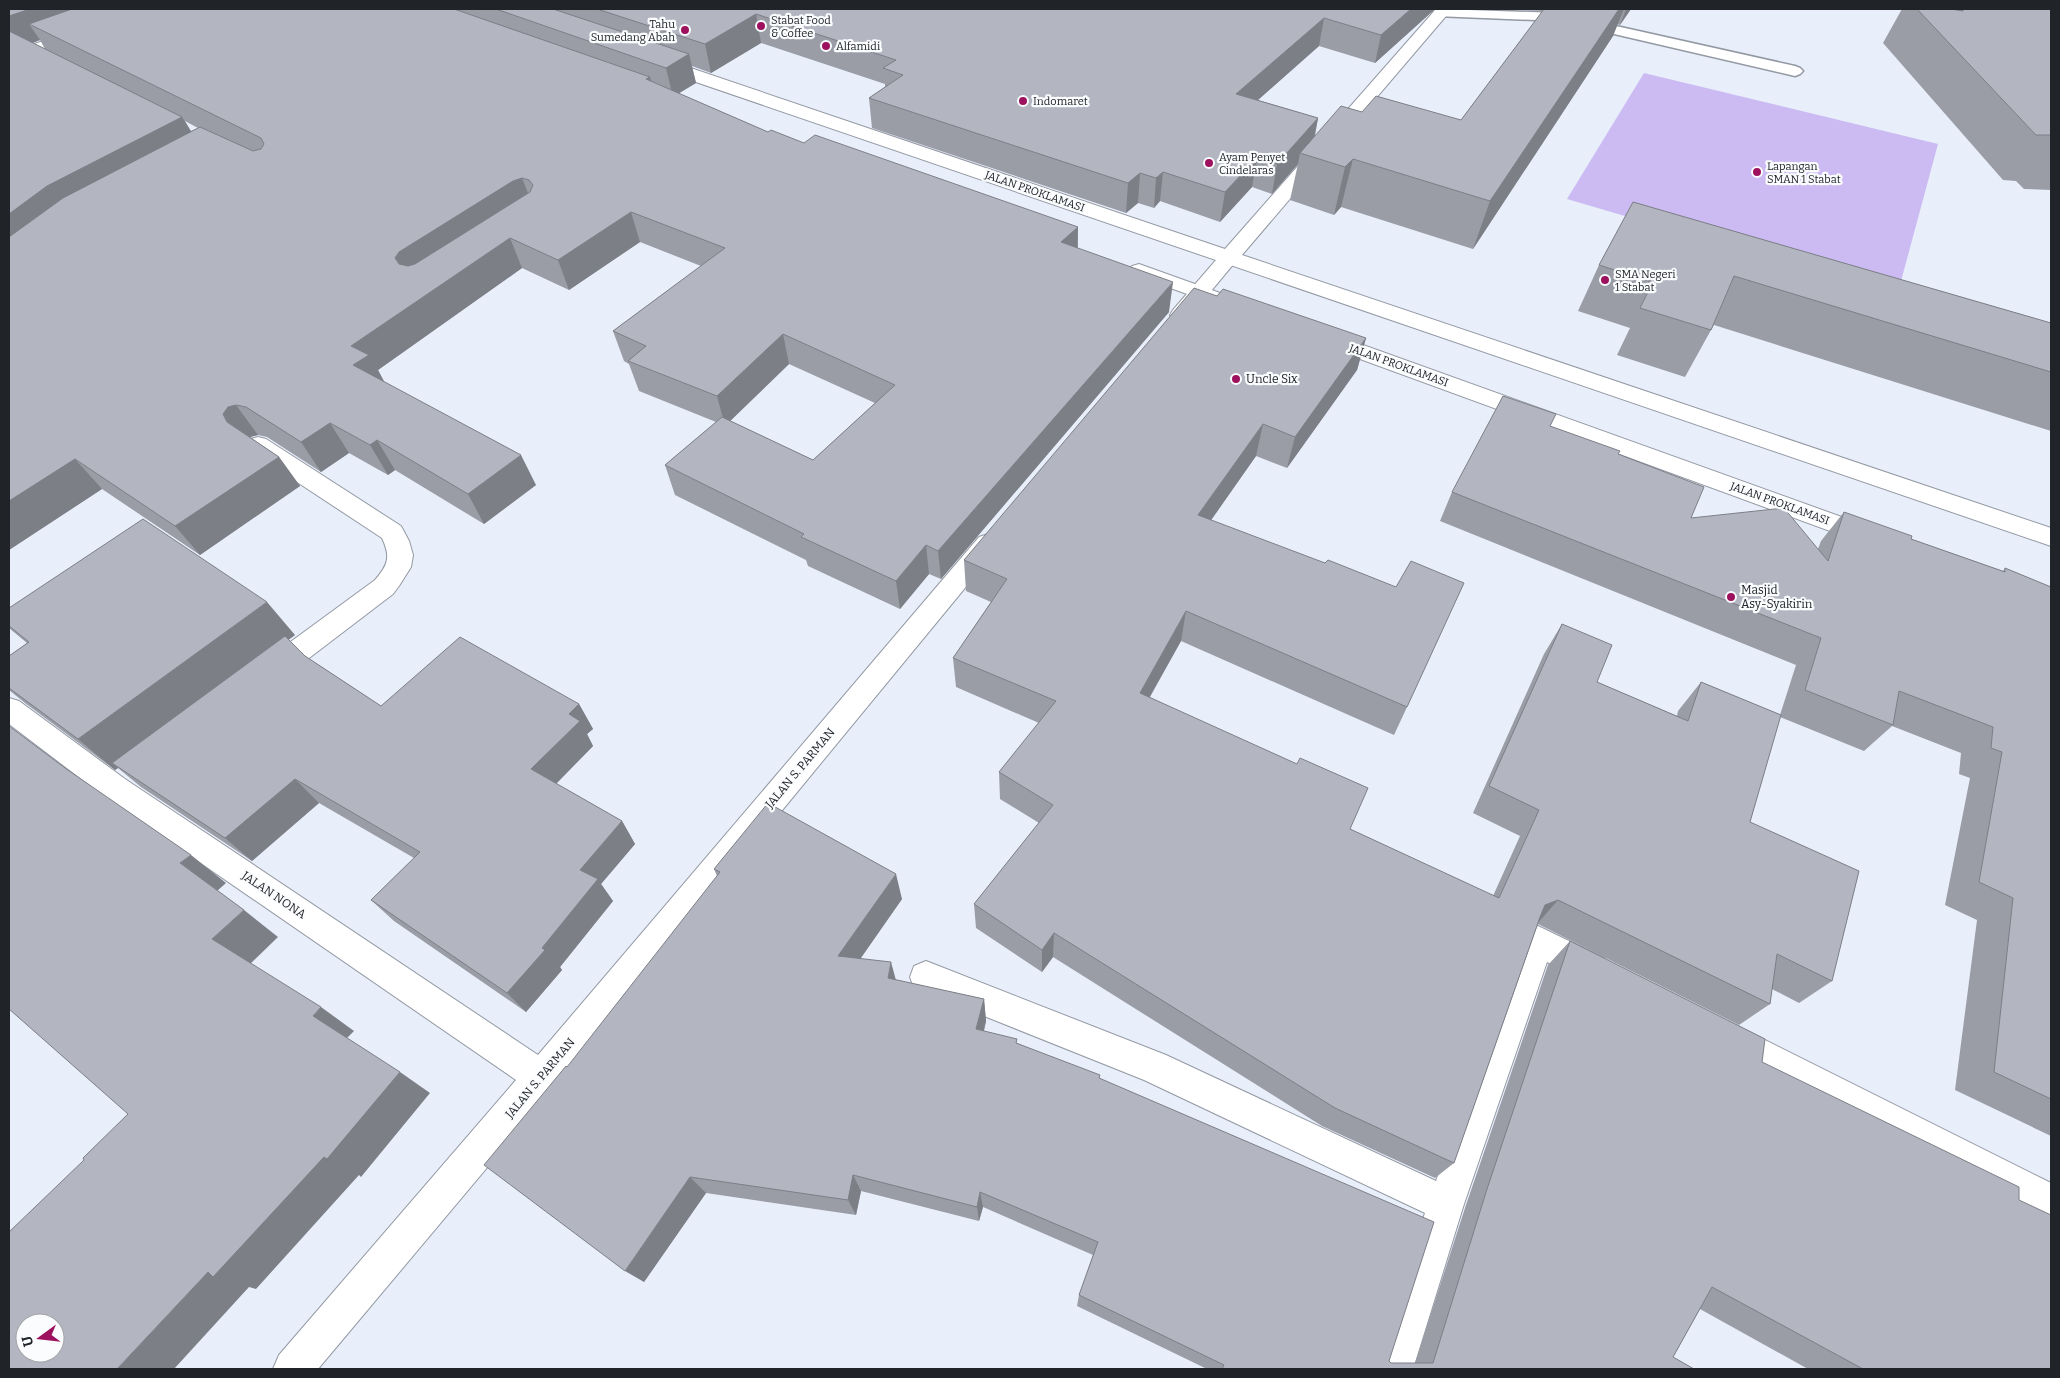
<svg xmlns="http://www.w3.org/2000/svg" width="2060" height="1378" font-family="Bitter,serif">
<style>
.green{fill:#cbbbf2}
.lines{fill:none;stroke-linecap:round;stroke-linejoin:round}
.lane-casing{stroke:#9399a3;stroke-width:3}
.street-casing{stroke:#9399a3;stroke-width:2}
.secondary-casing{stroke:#9399a3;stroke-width:2}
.lane{fill:#fff;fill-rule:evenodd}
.street{fill:#fff;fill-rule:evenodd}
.secondary{fill:#fff;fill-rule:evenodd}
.wall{fill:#9a9ca6;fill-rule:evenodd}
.shaded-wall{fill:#7d7f87}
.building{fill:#b3b5c1;stroke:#7d7f87;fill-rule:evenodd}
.poi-dot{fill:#9d115f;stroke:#fafcfe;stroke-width:2}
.labels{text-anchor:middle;stroke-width:4.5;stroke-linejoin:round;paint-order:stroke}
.far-poi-label{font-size:11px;fill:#202327;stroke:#fafcfe;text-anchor:start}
.far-street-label{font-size:11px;fill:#202327;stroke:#fafcfe}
.poi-label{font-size:12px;fill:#202327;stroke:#fafcfe;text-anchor:start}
.street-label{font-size:12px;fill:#202327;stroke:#fafcfe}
</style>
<rect width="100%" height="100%" fill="#e8effb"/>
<path class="green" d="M1644,73l294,71 -41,152 -330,-97z"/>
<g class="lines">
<g class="lane-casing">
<path id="lane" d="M1440,9l118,4 237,53 5,2 3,3 -3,3 -5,2 -237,-55 -123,-5 -2,-3 2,-3z"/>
</g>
<g class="street-casing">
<g id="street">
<path d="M134,9h22l-2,3 -145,51v-10z"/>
<path d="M1229,251l7,2 3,4 -3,4 -49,59 -7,1 -7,-1 -3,-5 3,-5 49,-57z"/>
<path d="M258,437l8,2 135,87 8,15 4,14 -2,12 -12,19 -6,8 -114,87 -10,3 -10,-3 -4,-8 4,-8 116,-85c13,-15 16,-23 7,-42l-132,-87 -4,-6 4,-6z"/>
<path d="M988,534l9,3 3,6 -3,6 -444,540 -235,280h-45l6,-14 237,-275 -411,-283 -96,-73v-26l10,3 106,78 413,276 441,-518z"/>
<path d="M1538,926l66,32 5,11 -5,11 -11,4 -46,-22 -83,242 -51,165h-40l52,-156 -281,-133 -230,-92 -4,-11 4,-11 12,-5 240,94 270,126 86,-240 5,-11z"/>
<path d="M1729,1022l322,161v37l-334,-169 -5,-12 5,-12z"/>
</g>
</g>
<g class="secondary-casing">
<g id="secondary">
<path d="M1436,9h16l-210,246 809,273v18l-1399,-479 -2,-4 2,-4h12l561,190z"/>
<path d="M1139,264l95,34 3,4 -3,4 -7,2 -7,-2 -88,-32 -3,-4 3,-4z"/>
<path d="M1327,332l551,198 3,6 -3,6 -9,3 -9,-3 -541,-198 -3,-5 3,-5z"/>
</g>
</g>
<use href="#lane" class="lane"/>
<use href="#street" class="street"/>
<use href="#secondary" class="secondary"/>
</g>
<g class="wall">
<path d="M9,9h1426l-60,54 -56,-17 -61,54 60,18 -3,18 47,-24 99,8 82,-109 -39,-2h127l-11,16 -3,-1 -4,12 -140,213 -132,-42 -7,8 -44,-15 8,-36 -26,30 -20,-7 -32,35 -60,-21 -6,7 -16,-5 -12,10 -254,-85 -3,-30 16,-11v-3l-124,-41 -50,30 -19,-7 4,17 -18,10 90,39 310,95v21l91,64 -228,267 -12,-5 -29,35 -92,-43 -2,-6 -131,-65 -10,-30 51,-43 -77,-31 -10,-27 -5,-3 -11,-30 88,-65 -61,-24 -71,48 -47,-22 -144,102 6,12 152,103 -52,39 -89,-54 -7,5 -39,-22 -28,19 -54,-35 -9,-2 -8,2 29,20 21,29 -100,69 -98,-66 -93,61zM40,40l5,9 -12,-6zM185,121l13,7 -7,3zM789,364l86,39 -62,57 -83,-39z"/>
<path d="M1902,9h149v181l-27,-1 -8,-8 -13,-1 -120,-137z"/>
<path d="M1633,202l418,121v108l-337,-106 -3,5 -26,47 -68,-22 13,-27 -52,-17 21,-46z"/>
<path d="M1217,296l149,42 -9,32 -70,98 -31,-12 -45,64 196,187 -13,28 -213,-94 -31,56 200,132 143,67 27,-60 -47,-23 71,-159 18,-30 35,58 80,34 1,-5 23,-29 79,33 16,-50 -356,-144 12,-29 98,-66 68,28 73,64 127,31 3,-8 23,-29 67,27 92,32 2,-3 46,19v549l-96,-46 22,-170 -32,-15 25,-127 -11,-4 2,-21 -69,-27 -28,25 -84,-34 -30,105 82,159 -33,22 -27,-14 -2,15 -31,21 -201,-101 -84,239 -19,15 -113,-52 -269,-169 -11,15 -66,-44 -2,-24 65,-81 -39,-24 -1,-27 40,-49 -83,-36 -3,-29 38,-56 -25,-11 -2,-31z"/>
<path d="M9,608l286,27 -7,5 17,16 76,50 198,-2 14,25 -6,5 6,12 -37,38 66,37 13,23 -34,40 12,17 -53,66 2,3 -36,42 -132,-91 -23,-21 43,-42 -95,-55 -67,58 -111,-74 -23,-19 -3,2 -90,-67 -16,-13v-34l18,-13 -18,-15z"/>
<path d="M714,869l188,30 -41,59 35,22 88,19 2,22 -2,10 33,12 82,35 292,285h24l51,-158 82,-240 22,-24 192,121 257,138 32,169h-243l-108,-60 -27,48 21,12h-487l-130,-63 2,-11 14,-40 -110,-48 -4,14 -118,-30 -5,24 -150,-22 -62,89 73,-406z"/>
</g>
<g class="shaded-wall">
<path d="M30,9h99l-100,15 11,16 -31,11v-35z"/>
<path d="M1411,9h24l-60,54 6,-28z"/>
<path d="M1619,9h5l-11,27 -140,213 17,-48z"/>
<path d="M1626,9h5l-11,16z"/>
<path d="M756,14l5,29 -50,30 -6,-29z"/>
<path d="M1324,18l-5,28 -87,77 4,-29z"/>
<path d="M689,54l7,29 -23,14 -7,-29z"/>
<path d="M650,77l8,29 -12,-27z"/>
<path d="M182,117l18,29 -191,117v-49l38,-28z"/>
<path d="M1318,118l-6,30 -12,5 -2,11 -26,30 5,-30z"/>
<path d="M1257,158l-5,29 -32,35 5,-30z"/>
<path d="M1353,159l-12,48 -7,8 11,-48z"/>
<path d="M1163,172l-3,29 -6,7 2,-30z"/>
<path d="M1140,173l-2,30 -12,10 2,-30z"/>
<path d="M522,178l12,30 -120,74 -19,-24 4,-6 114,-71z"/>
<path d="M631,212l9,30 -71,48 -11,-30z"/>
<path d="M1078,227l-1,30 -16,-15z"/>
<path d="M510,238l12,30 -144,102 8,15 -33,-20 -2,-19z"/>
<path d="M1173,282l-4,30 -228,267 -3,-28z"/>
<path d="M783,334l6,30 -64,62 -8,-30z"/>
<path d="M1366,338l-9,32 -70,98 8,-31z"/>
<path d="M236,405l22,30 -8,2 -23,-15 -4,-8 5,-7z"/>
<path d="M330,423l19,30 -28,19 -20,-30z"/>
<path d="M1263,424l-7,32 -63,90 5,-31z"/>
<path d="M377,440l18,30 -7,5 -18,-30z"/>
<path d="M521,455l15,30 -52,39 -16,-30z"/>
<path d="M279,457l21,29 -100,69 -25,-29z"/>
<path d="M75,459l27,30 -93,61v-49z"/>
<path d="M926,545l3,29 -29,35 -4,-28z"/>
<path d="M267,602l28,33 -177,132 -6,-4 6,5 -3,2 -37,-31z"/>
<path d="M1186,611l-5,30 -45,80 4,-28z"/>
<path d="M579,704l14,25 -6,5 6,12 -46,47 -16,-24 38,-55z"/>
<path d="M295,779l24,24 -67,58 -27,-23z"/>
<path d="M622,821l13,23 -34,40 12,17 -53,66 2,3 -36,42 -19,-19 35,-45 38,-78z"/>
<path d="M191,855l35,28 -9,8 -37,-28z"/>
<path d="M896,874l6,25 -56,80 -8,-23z"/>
<path d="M1558,900l-21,24 8,-19z"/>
<path d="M244,910l34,27 -29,28 -37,-26z"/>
<path d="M1054,933l-1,24 -11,15v-22z"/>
<path d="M891,962l6,22 -9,-6z"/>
<path d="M984,999l2,22 -7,29 -3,-21z"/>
<path d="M321,1007l33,24 -8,8 -33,-23z"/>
<path d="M400,1072l30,21 -69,84 -2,-2 -103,114 -7,-2 -75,82h-57l91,-97z"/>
<path d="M853,1175l8,16 -5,24 -8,-15z"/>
<path d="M690,1177l16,16 -62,89 -19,-11z"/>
<path d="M980,1192l3,15 -4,14 -2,-14z"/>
</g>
<g class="building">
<path d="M9,9h21l-21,7z"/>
<path d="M72,9h382l196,68 -4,2 122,53 3,-2 33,13 11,-8 263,92 -17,15 112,40 -235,269 -12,-6 -30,36 -95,-44 3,-3 -139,-69 57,-48 91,43 82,-75 -112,-51 -66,62 -89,-35 18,-15 -33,-15 112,-83 -94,-36 -73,48 -48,-22 -159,108 18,9 -16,10 168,90 -53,39 -91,-54 -7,5 -40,-22 -29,19 -55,-35 -10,-2 -8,2 -5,7 4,8 52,35 -104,69 -100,-67 -66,42v-264l54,-39 137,-71 53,24 8,-2 3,-5 -3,-6 -232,-114zM522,178l7,2 4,5 -3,7 -115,72 -7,2 -9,-2 -4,-6 4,-6 114,-71z"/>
<path d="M496,9h57l136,45 -23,14z"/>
<path d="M597,9h814l-30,26 -57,-17 -88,76 82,24 -41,46 -20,-6 -32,34 -62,-20 -7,6 -16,-5 -12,10 -259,-85 34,-23 -20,-7 13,-8 -140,-46 -51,30z"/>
<path d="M1544,9h75l-129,192 -137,-42 -8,8 -45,-14 41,-47 21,6 14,-16 85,24z"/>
<path d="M1917,9h34l12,2v-2h88v127l-1,-1h-14z"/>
<path d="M9,31l173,86 -135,69 -38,28z"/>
<path d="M1633,202l418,121v49l-317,-96 -23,54 -71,-22 13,-26 -54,-17z"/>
<path d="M1194,288l23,8 6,-7 143,49 -71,99 -32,-13 -65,91 127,48 3,-3 68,27 15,-26 53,22 -57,124 -221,-96 -46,82 157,71 3,-6 68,30 -18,41 149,69 40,-88 -50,-24 73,-162 50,21 -15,37 91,39 13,-39 80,33 -31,107 109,49 -27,110 -55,-27 -7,50 -212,-104 -13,5 -5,12 -86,246 -119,-55 -281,-175 -12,17 -68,-46 79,-99 -54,-33 57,-71 -103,-43 54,-79 -43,-19z"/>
<path d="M1503,396l53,18 -6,12 70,25 -2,3 86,33 -13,31 93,-10 44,53 16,-49 68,24 -1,3 94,33v-4l46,19v512l-57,-27 19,-174 -34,-16 23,-130 -11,-4 2,-21 -94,-36 -6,34 -88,-35 16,-52 -369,-146z"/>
<path d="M143,519l124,83 -189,137 -69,-51v-32l20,-14 -20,-16v-18z"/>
<path d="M285,636l20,20 76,50 79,-69 119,67 -10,10 11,7 -49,48 91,52 -42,49 18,9 -56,69 3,2 -38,43 -136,-93 49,-48 -125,-73 -70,59 -113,-75z"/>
<path d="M9,726l56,42 126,87 -11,8 64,47 -32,29 109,68 -8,9 87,56 -73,87 -3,-2 -111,120 -5,-5 -91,97h-108v-137l75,-72 -1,-2 45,-44 -119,-105zM25,1323h30v30h-30z"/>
<path d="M768,803l128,71 -58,82 53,6 -3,16 96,21 -8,30 41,10 -1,4 84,32 -1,3 335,144 -45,139 2,2h42l54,-174 83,-248 195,98 -3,23 257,125v13l32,15v154h-188l-151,-82 -39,70 21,12h-472l2,-4 -145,-70 19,-53 -118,-50 -3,15 -124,-32 -5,25 -158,-23 -65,94 -141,-106 82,-99 1,1 153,-195 -6,-3z"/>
</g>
<g class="poi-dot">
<circle cx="761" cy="26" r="5"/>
<circle cx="685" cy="30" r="5"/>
<circle cx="826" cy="46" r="5"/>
<circle cx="1023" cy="101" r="5"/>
<circle cx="1209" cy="163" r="5"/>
<circle cx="1757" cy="172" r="5"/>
<circle cx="1605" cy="280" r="5"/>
<circle cx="1236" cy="379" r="5"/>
<circle cx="1731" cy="597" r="5"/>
</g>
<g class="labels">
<g class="far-poi-label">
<text x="771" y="24">Stabat Food<tspan x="771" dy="13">&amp; Coffee</tspan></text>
<text x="675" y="28" text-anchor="end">Tahu<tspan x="675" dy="13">Sumedang Abah</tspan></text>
<text x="836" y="50">Alfamidi</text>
<text x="1033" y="105">Indomaret</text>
<text x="1219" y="161">Ayam Penyet<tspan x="1219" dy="13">Cindelaras</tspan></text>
<text x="1767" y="170">Lapangan<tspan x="1767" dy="13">SMAN 1 Stabat</tspan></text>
<text x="1615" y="278">SMA Negeri<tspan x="1615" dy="13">1 Stabat</tspan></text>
</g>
<g class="far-street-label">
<text transform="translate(1035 191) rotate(19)" y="4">JALAN PROKLAMASI</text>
<text transform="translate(1399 365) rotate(20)" y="4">JALAN PROKLAMASI</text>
<text transform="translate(1780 503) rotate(20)" y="4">JALAN PROKLAMASI</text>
</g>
<g class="poi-label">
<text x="1246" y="383">Uncle Six</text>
<text x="1741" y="594">Masjid<tspan x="1741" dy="14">Asy-Syakirin</tspan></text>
</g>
<g class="street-label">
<text transform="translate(800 768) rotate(-50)" y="4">JALAN S. PARMAN</text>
<text transform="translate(274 895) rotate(34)" y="4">JALAN NONA</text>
<text transform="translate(540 1078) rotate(-50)" y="4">JALAN S. PARMAN</text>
</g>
</g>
<rect width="2060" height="1378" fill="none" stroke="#202327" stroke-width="20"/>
<g transform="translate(40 1338) rotate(255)"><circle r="24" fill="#fafcfe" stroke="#a3a5a8"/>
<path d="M0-4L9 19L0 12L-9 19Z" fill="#9d115f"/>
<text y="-8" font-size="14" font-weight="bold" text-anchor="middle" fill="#202327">U</text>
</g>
</svg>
